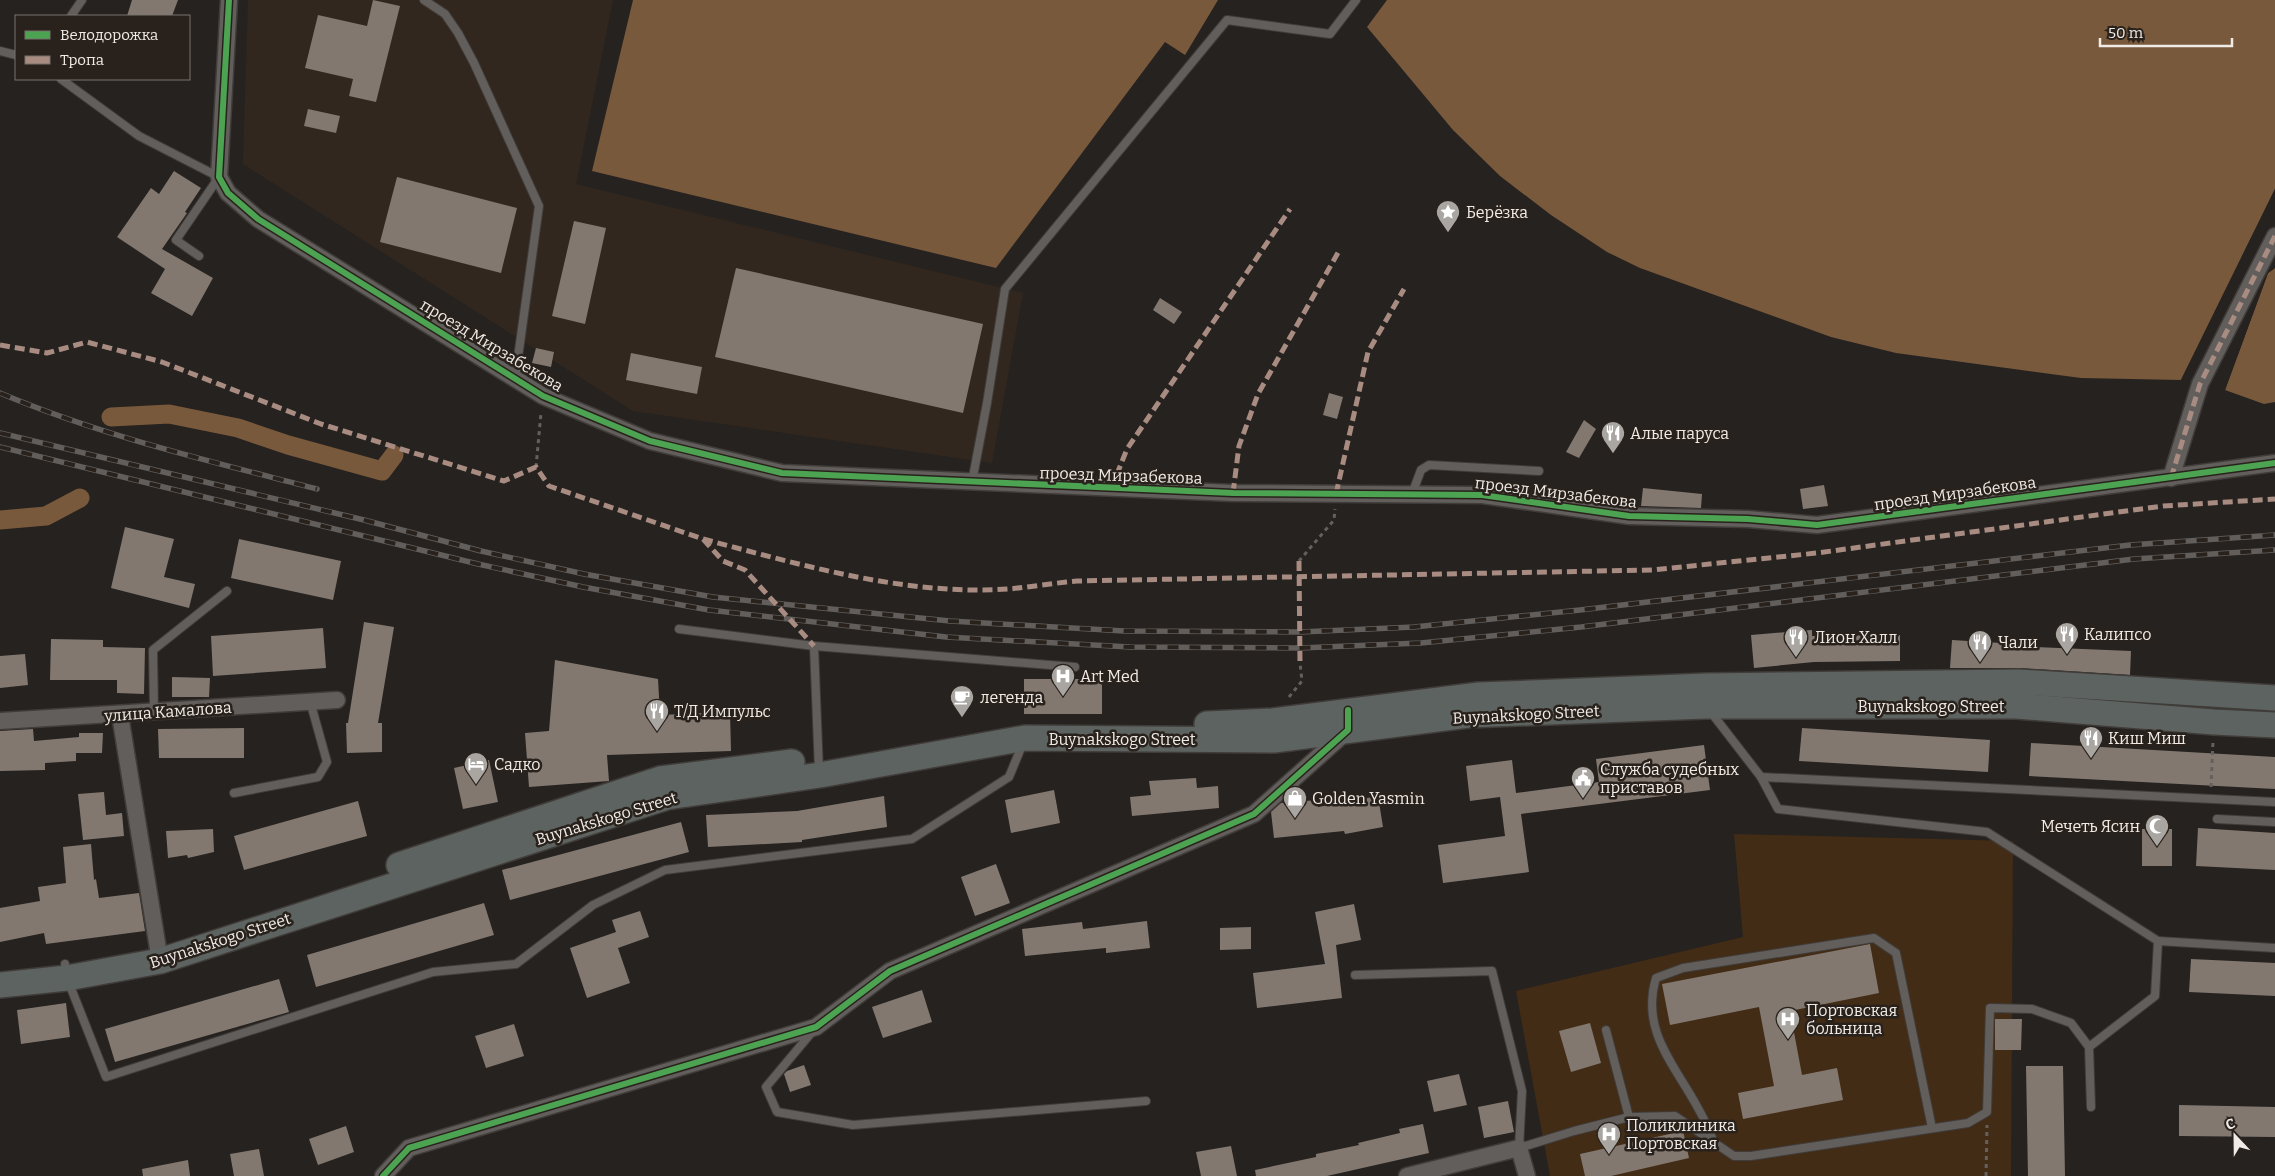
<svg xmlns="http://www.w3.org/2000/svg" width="2275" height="1176" font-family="Bitter,serif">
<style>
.built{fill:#31271e}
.green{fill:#432c15}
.water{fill:#79593c}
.pier{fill:#26221f}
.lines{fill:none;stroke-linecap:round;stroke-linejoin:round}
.canal{stroke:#79593c;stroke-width:19}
.building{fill:#827870}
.lane-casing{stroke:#403c39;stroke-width:10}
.street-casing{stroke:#403c39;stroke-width:19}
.primary-casing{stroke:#403c39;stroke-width:28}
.path{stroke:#63605e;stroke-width:3;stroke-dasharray:4 4;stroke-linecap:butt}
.lane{stroke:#615e5c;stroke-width:8}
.street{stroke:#615e5c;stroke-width:16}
.primary{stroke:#5d6360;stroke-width:25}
.rail-casing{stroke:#625e5b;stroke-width:5.5}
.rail{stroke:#29221c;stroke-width:4;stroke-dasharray:11;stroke-linecap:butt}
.quiet{stroke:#a88b81;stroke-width:5;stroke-dasharray:10 5;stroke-linecap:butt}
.cycleway-casing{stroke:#29221c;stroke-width:9}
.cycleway{stroke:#4ca352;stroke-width:6}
.labels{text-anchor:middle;stroke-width:5;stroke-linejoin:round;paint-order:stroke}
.poi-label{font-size:16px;fill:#f0ebe7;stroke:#29221c;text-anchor:start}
.street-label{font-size:16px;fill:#f0ebe7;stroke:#29221c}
</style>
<rect width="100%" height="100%" fill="#26221f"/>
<path class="built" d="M248,0h365l-37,184 447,109 -31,170 -359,-52 -390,-247z"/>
<path class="green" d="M1734,834l279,7 -2,335h-461l-34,-185 227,-54z"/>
<g class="water">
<path d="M633,0h585l-33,55 -20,-13 -169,226 -404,-97z"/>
<path d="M1387,0h888v189l-94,191 -100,-2 -185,-25 -65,-16 -191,-69 -33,-16 -56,-37 -51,-39 -47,-46 -86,-103z"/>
<path d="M2275,268v134l-11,2 -39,-14 43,-117z"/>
</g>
<g class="pier">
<path d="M2275,189v5l-92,186h-2z"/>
<path d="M2275,265v3l-7,5 -43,117 -3,-1 44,-117z"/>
</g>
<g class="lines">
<g class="canal">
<path d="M111,417l58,-3 69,14 50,17 94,26 12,-16"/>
<path d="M0,520l46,-4 34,-18"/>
</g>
</g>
<g class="building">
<path d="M132,0h46l-6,16h-45z"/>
<path d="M373,0l27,6 -24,96 -27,-6 4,-17 -48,-11 13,-53 49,11z"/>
<path d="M308,109l32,7 -4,17 -32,-7z"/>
<path d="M174,171l27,17 -16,24 2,1 -25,36 51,29 -21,38 -41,-23 14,-24 -48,-32 34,-49 8,6z"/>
<path d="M397,177l120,31 -16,65 -121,-31z"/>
<path d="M574,221l32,7 -21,96 -33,-8z"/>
<path d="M736,268l247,56 -20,89 -248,-56z"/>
<path d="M1160,298l22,14 -8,12 -21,-14z"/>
<path d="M536,348l18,4 -3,15 -19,-4z"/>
<path d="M631,353l71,14 -5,27 -71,-14z"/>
<path d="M1329,393l14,4 -6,22 -14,-4z"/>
<path d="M1584,420l12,9 -17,29 -13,-6z"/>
<path d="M1824,485l4,21 -25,3 -3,-20z"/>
<path d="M1643,488l59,6 -1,14 -60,-2z"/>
<path d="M125,527l49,12 -10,38 31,7 -6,24 -78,-20z"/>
<path d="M239,539l102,22 -8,39 -102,-22z"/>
<path d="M364,622l30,5 -16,96h4v29l-35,1 -1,-30h2z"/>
<path d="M323,628l3,40 -113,8 -2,-40z"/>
<path d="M1812,630v6l88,-1v26l-86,1 -60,6 -3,-33z"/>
<path d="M51,639l52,1v7l42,1 -1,46 -27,-1v-13h-67z"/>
<path d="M1952,640l83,5v2l96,4 -1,24 -110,-7h-70z"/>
<path d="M25,654l3,31 -28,3v-32z"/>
<path d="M555,660l103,19 2,36 70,-3 1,39 -124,4 2,26 -80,6 -4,-54 24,-2z"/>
<path d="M172,677l38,1 -1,19h-37z"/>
<rect x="1024" y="679" width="78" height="35"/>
<path d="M244,728v30h-85l-1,-29z"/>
<path d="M1802,728l188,12 -2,32 -189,-11z"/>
<path d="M33,729l1,12 45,-4v-4h24l-1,20h-26v8l-31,2v7l-45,1v-40z"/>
<path d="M2031,743l244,14v32l-246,-13z"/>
<path d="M1704,745l6,45 -189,24 8,58 -86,11 -5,-38 67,-9 -5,-39 -30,4 -4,-35 46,-6 4,33 83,-11 -3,-23z"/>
<path d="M489,760l9,42 -35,7 -9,-41z"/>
<path d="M1196,778l1,10 21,-2 1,22 -87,8 -2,-19 21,-2 -2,-14z"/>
<path d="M1054,790l6,33 -49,10 -6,-33z"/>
<path d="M104,792l2,23 16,-2 2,23 -41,4 -5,-46z"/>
<path d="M884,796l3,31 -85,13v2l-94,5 -2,-32 91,-4z"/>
<path d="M1378,796l5,31 -38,7 -1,-3 -70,7 -3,-26 10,-9 36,-3 1,7z"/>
<path d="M358,801l9,35 -123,34 -10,-34z"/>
<path d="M681,822l8,30 -179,48 -8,-30z"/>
<path d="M2198,828l77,5v37l-79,-4z"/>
<path d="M213,829l1,23 -26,6 -1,-3 -19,3 -2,-27z"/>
<rect x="2142" y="829" width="30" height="37"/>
<path d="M91,844l3,36 2,-1 3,19 40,-5 6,38 -99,13 -2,-11 -44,9v-34l40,-7 -2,-14 28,-4 -3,-36z"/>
<path d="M996,864l14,39 -35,13 -14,-39z"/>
<path d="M484,903l10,32 -178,52 -9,-32z"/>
<path d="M1354,904l7,36 -25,5 6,53 -85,10 -4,-35 72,-9 -10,-52z"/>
<path d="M640,911l9,26 -31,11 12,35 -43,15 -17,-50 46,-16 -4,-12z"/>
<path d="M1147,921l3,27 -44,5v-5l-81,8 -3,-27 60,-7 1,7z"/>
<path d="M1251,927v22l-31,1v-22z"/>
<path d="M1870,944l9,49 -89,18 12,64 35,-7 6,32 -100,19 -5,-26 36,-7 -15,-79 -89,18 -8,-41z"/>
<path d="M2191,959l84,4v33l-86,-4z"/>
<path d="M279,979l10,33 -174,50 -10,-33z"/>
<path d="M922,990l10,32 -49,16 -11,-31z"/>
<path d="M66,1003l4,34 -49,7 -4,-34z"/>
<path d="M1995,1019h27l-1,31h-26z"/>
<path d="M1590,1023l11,40 -30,9 -12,-41z"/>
<path d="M514,1024l10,32 -38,12 -11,-32z"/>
<path d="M804,1065l7,20 -21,7 -6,-18 3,-3z"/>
<path d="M2026,1066h37l2,110h-37z"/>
<path d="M1459,1074l8,31 -33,7 -7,-31z"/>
<path d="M1508,1101l6,31 -30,6 -6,-31z"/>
<path d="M2179,1105l96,2v30l-96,-1z"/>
<path d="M1423,1124l6,29 -102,23h-71l-1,-6 61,-13v-3l43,-9 -1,-2 42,-10 -1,-4z"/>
<path d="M346,1126l8,26 -36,13 -9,-26z"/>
<path d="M1683,1131l6,27 -78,18h-26l-5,-22z"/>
<path d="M1231,1146l6,30h-36l-5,-24z"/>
<path d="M259,1149l5,27h-30l-4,-22z"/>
<path d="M188,1160l2,16h-47l-1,-7z"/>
</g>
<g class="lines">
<g class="lane-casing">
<g id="lane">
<path d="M424,0l21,14 13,19 16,30 65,143 -24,173"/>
<path d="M71,16l11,-16"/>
<path d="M0,51l16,4"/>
<path d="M61,79l78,57 80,41 -43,63 23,16"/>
<path d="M972,482l15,-79 18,-114 222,-269 103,14 26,-34"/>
<path d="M1412,494l9,-24 8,-5 110,6"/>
<path d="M679,629l135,17 261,21"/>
<path d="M814,646l5,125"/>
<path d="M1710,711l51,66 17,32 209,23 171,109 -3,55 -66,51 2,60"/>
<path d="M154,712l-1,-62 74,-59"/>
<path d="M1761,777l514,25"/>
<path d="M234,793l84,-16 9,-15 -17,-61"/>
<path d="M2217,819l58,3"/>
<path d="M2158,941l117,7"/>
<path d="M65,964l2,14 39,99 327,-105 83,-8 77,-59 72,-35 247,-31 97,-62 14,-34"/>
<path d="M1355,975l137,-4 30,120 -3,57 55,-17 55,-14 46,-1 59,40h17l217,-33 19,-11 3,-104 42,1 39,14 18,24"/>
<path d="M1606,1030l23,87"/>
<path d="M812,1032l-46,55 11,25 76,13 293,-24"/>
<path d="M1714,1142c-5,-11 -9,-22 -15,-32 -23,-44 -59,-78 -43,-132l27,-10 191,-30 22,15 36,175"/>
</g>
</g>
<g class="street-casing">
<g id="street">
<path d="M229,0l-10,177 9,16 30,26 285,177 107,45 132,32 451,20 249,2 147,21 119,3 69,6 458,-62"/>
<path d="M2171,478l29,-94 75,-148"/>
<path d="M120,715l40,246"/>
<path d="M0,721l337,-21"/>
<path d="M383,1176l26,-28 407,-121 74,-56 364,-157 92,-82"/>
<path d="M1407,1176l112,-28 8,28"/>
</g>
</g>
<g class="primary-casing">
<g id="primary">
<path d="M1207,724l66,-3 206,-26 227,-9 313,-4 256,16"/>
<path d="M399,865l261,-86 132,-17"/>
<path d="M0,985l67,-7 93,-17 507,-164 153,-22 205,-37 249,2 194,-25 238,-9h310l198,16 61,3"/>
</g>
</g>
<g class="path">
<path d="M536,467l5,-54"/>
<path d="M1299,561l35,-41 1,-11"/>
<path d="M1289,697l13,-16 -2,-18"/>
<path d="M2211,787l2,-46"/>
<path d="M1986,1176l1,-51"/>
</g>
<use href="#lane" class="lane"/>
<use href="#street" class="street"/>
<use href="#primary" class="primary"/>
<g class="rail-casing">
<g id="rail">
<path d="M0,393c102,43 210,68 317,96"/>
<path d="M0,433l364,87 117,31 103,23 129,23 237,24 174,10 176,1 114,-5 166,-17 550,-65 145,-10"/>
<path d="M0,447l478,117 105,23 126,23 237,27 184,10 170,1 121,-5 160,-16 553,-68 141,-9"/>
</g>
</g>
<use href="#rail" class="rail"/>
<g class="quiet">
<path d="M0,345l47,8 40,-11 75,20 159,62 183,57 32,-14 13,19 154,53 20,22 22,9 69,76"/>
<path d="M2171,478l29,-94 75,-148"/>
<path d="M1111,489l16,-40 163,-240"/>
<path d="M1233,493l6,-47 19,-52 81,-143"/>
<path d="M1336,494l32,-142 36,-63"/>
<path d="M703,539c99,26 202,57 306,50 22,-2 45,-6 68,-8l575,-11 165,-17 346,-47 112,-7"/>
<path d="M1299,561l1,102"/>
</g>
<g class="cycleway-casing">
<g id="cycleway">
<path d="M229,0l-10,177 9,16 30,26 285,177 107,45 132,32 451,20 249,2 147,21 119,3 69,6 458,-62"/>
<path d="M383,1176l26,-28 407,-121 74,-56 364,-157 94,-84v-20"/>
</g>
</g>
<use href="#cycleway" class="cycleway"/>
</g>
<defs>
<g id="sight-pin" transform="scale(1.25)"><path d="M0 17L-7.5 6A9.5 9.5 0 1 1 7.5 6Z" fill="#a9a5a1" stroke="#29221c"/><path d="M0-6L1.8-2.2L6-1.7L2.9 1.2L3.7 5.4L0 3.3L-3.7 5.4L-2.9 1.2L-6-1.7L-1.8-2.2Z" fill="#fff"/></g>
<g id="restaurant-pin" transform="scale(1.25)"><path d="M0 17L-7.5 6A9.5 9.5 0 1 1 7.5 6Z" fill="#a9a5a1" stroke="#29221c"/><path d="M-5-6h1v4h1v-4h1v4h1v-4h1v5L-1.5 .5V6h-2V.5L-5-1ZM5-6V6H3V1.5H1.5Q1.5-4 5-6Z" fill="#fff"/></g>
<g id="hospital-pin" transform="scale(1.25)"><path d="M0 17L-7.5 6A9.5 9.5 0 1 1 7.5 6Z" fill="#a9a5a1" stroke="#29221c"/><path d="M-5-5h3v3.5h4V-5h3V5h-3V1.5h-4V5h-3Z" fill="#fff"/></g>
<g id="cafe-pin" transform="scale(1.25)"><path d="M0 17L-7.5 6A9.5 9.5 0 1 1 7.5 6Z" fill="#a9a5a1" stroke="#29221c"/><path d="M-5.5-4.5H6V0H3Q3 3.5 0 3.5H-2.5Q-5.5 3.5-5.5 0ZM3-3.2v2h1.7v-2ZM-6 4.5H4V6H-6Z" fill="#fff"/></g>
<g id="hotel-pin" transform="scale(1.25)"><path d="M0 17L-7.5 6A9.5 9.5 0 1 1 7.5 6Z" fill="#a9a5a1" stroke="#29221c"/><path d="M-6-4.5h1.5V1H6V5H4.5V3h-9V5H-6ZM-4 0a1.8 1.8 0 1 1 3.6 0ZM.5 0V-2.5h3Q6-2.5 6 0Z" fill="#fff"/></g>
<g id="civic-pin" transform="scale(1.25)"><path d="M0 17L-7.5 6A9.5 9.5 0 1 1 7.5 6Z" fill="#a9a5a1" stroke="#29221c"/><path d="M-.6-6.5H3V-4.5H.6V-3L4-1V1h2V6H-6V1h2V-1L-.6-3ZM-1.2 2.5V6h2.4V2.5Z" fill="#fff"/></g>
<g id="shop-pin" transform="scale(1.25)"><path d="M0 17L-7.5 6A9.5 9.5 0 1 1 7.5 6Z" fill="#a9a5a1" stroke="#29221c"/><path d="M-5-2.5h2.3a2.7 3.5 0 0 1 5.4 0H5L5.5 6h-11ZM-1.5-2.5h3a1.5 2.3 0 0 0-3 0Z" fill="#fff"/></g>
<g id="mosque-pin" transform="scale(1.25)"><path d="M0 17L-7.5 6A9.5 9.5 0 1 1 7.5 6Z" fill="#a9a5a1" stroke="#29221c"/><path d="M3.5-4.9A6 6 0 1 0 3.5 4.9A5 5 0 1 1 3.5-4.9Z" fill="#fff"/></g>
</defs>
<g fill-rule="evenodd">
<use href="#sight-pin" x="1448" y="212"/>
<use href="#restaurant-pin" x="1613" y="433"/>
<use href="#restaurant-pin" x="2067" y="634"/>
<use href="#restaurant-pin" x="1796" y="637"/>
<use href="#restaurant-pin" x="1980" y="642"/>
<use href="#hospital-pin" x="1063" y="676"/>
<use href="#cafe-pin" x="962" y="697"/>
<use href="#restaurant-pin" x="657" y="711"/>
<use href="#restaurant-pin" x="2091" y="738"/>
<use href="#hotel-pin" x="476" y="764"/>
<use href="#civic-pin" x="1583" y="778"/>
<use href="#shop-pin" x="1295" y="798"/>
<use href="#mosque-pin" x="2157" y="826"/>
<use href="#hospital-pin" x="1788" y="1019"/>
<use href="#hospital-pin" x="1609" y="1134"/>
</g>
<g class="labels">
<g class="poi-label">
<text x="1466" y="218">Берёзка</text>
<text x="1630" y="439">Алые паруса</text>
<text x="2084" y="640">Калипсо</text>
<text x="1814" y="643">Лион Халл</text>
<text x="1998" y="648">Чали</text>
<text x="1080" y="682">Art Med</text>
<text x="980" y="703">легенда</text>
<text x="674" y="717">Т/Д Импульс</text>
<text x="2108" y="744">Киш Миш</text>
<text x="494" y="770">Садко</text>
<text x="1600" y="775">Служба судебных<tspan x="1600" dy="18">приставов</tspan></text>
<text x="1312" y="804">Golden Yasmin</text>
<text x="2140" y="832" text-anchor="end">Мечеть Ясин</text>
<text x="1806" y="1016">Портовская<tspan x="1806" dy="18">больница</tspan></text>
<text x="1626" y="1131">Поликлиника<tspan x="1626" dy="18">Портовская</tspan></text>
</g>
<g class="street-label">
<text transform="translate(492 345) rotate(31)" y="6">проезд Мирзабекова</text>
<text transform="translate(1121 475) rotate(2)" y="6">проезд Мирзабекова</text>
<text transform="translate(1556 492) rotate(7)" y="6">проезд Мирзабекова</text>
<text transform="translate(1955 493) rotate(-8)" y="6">проезд Мирзабекова</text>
<text x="1931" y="712">Buynakskogo Street</text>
<text transform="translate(168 711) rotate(-4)" y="6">улица Камалова</text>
<text transform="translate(1526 714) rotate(-3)" y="6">Buynakskogo Street</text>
<text x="1122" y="745">Buynakskogo Street</text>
<text transform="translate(606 818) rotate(-17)" y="6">Buynakskogo Street</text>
<text transform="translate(220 940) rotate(-18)" y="6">Buynakskogo Street</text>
</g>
</g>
<rect x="15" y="15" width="175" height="65" fill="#29221c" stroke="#79726d"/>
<rect x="25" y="31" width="25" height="8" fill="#4ca352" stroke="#79726d"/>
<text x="60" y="40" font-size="15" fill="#f0ebe7">Велодорожка</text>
<rect x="25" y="56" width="25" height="8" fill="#a88b81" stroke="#79726d"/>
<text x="60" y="65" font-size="15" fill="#f0ebe7">Тропа</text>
<g transform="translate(2235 1136) rotate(338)" stroke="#29221c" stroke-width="4" paint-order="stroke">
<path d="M0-4L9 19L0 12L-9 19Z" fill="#f0ebe7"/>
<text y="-8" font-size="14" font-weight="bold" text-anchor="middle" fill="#f0ebe7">С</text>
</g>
<path d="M2100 38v8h132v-8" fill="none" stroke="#f0ebe7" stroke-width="2.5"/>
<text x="2108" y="38" font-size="15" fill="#f0ebe7" stroke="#29221c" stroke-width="4" paint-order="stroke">50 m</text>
</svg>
